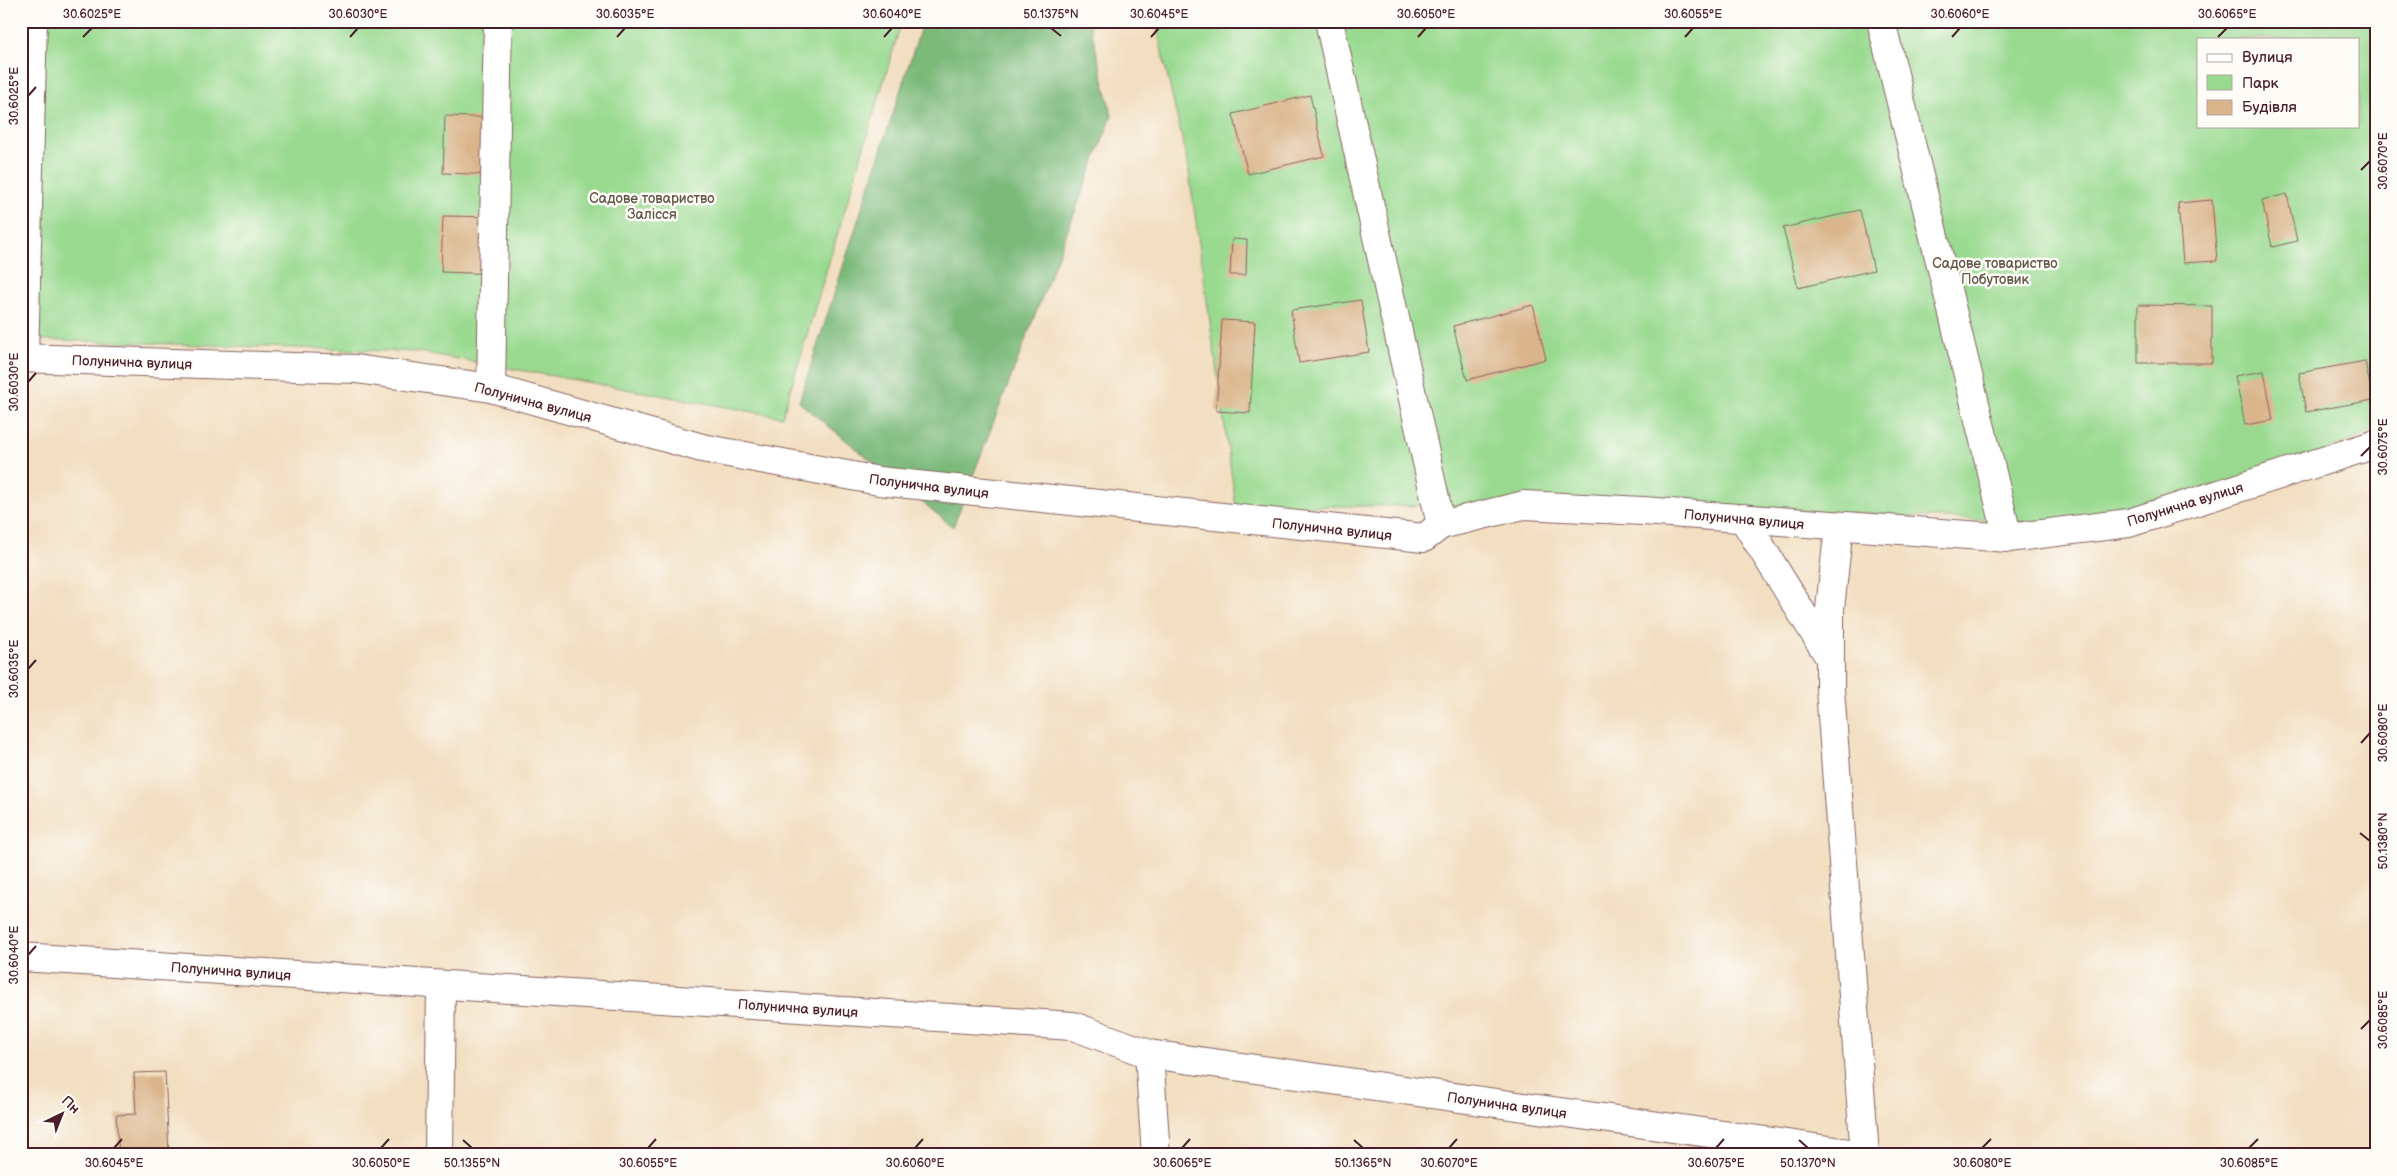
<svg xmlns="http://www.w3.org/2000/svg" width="2397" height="1176" font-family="'Balsamiq Sans',sans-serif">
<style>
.green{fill:#9ada90;stroke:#727c5e;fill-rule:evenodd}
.forest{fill:#7bba7a;stroke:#626c52}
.building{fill:#dab58b}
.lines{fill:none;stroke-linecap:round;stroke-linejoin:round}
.minor-casing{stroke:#85625f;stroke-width:30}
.minor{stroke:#fff;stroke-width:28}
.ticks{fill:none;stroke:#4a1f2b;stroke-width:2}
.labels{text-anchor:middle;stroke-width:5;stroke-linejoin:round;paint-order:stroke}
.park-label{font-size:14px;fill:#625749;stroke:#fdfcf7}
.street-label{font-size:14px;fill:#4a1f2b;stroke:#fdfcf7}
.neatline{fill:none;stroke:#4a1f2b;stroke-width:2}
.ticks-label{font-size:12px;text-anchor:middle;fill:#4a1f2b}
</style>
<rect width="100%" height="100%" fill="#fdfcf7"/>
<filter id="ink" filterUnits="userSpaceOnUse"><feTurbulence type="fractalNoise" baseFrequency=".02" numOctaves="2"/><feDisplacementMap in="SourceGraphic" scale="10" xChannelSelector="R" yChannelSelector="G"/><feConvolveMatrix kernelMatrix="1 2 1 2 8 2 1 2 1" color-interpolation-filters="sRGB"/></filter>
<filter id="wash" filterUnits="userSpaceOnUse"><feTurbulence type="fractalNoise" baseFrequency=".0096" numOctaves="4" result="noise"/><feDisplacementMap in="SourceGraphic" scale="20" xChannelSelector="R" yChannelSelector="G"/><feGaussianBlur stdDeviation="1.12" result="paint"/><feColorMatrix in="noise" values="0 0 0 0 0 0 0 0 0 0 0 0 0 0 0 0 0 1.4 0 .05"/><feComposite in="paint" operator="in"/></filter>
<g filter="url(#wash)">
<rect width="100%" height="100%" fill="#f2dec0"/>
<g class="green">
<path d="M21,21h881l-120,396 -363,-65 -398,-13z"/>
<path d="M1155,21h1221v410l-106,41 -208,52 -394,-20 -432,3 -48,-342zM2198,39h160v87h-160z"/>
</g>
<path class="forest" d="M923,21h166l23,95 -159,411 -154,-125z"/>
<g id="blocks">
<g class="building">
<path d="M1310,95l14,61 -76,18 -15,-60z"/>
<path d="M445,116l57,2 -2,57 -57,-2z"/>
<path d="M2287,194l10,47 -25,6 -10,-47z"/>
<path d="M2212,200l5,61 -34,2 -5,-60z"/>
<path d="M1860,210l14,60 -76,18 -15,-60z"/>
<path d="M443,216l57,1 -2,57 -57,-2z"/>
<path d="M1232,239l15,1 -1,35h-16z"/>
<path d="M1361,300l8,52 -70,11 -8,-53z"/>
<path d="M1533,305l13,54 -79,21 -14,-54z"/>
<path d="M2138,305l74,1v57h-74z"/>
<path d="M1222,320l33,2 -5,91 -34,-2z"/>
<path d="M2365,361l8,39 -67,12 -7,-39z"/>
<path d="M2264,371l9,49 -28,5 -10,-49z"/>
<path d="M165,1072l4,82 -50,1 -3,-40 20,-1 -2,-41z"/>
</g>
</g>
</g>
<g filter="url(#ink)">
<use href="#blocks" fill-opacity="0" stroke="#85625f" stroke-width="1"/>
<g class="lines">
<g class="minor-casing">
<g id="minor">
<path d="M1329,21l112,504"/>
<path d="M1881,21l127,517"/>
<path d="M21,358l335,11 135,19 211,60 177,33 545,57 17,-13 83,-20 119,6 365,27 121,-15 247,-79"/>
<path d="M24,358l9,-337"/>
<path d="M491,388l7,-367"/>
<path d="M1743,518l87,140"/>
<path d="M1839,526l-9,83v80l35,466"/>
<path d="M21,957l1052,69 76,28 715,101"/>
<path d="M1149,1054l7,101"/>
<path d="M439,1155l2,-170"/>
</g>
</g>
<use href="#minor" class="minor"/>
</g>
</g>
<path class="ticks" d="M1051,28l10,8M83,37l9,-9M350,37l8,-9M617,37l8,-9M884,37l8,-9M1151,37l8,-9M1418,37l8,-9M1685,37l8,-9M1952,37l8,-9M2218,37l9,-9M28,96l8,-9M2361,170l9,-9M28,382l8,-9M2361,456l9,-9M28,669l8,-9M2361,743l9,-10M2360,833l10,8M28,955l8,-9M2361,1029l9,-9M463,1140l9,8M1354,1140l9,8M1799,1140l9,8M114,1148l8,-9M381,1148l8,-9M648,1148l8,-9M915,1148l8,-9M1182,1148l8,-9M1449,1148l8,-9M1716,1148l8,-9M1982,1148l9,-9M2249,1148l9,-9"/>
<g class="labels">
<g class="park-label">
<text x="652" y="203">Садове товариство<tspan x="652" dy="16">Залісся</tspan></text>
<text x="1995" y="268">Садове товариство<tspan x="1995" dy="16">Побутовик</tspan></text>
</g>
<g class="street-label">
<text transform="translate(132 362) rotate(2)" y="5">Полунична вулиця</text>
<text transform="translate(533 402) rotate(15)" y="5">Полунична вулиця</text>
<text transform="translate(929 486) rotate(7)" y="5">Полунична вулиця</text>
<text transform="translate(2185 504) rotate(-17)" y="5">Полунична вулиця</text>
<text transform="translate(1744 519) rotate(5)" y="5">Полунична вулиця</text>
<text transform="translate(1332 529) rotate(6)" y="5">Полунична вулиця</text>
<text transform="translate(231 971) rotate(4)" y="5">Полунична вулиця</text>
<text transform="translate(798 1008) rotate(4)" y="5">Полунична вулиця</text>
<text transform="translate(1507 1105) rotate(8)" y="5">Полунична вулиця</text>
</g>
</g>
<rect width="2397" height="1176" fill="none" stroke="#fdfcf7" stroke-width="55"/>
<rect x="2197" y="38" width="162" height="90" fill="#fdfcf7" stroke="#b5a4a5"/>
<rect x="2207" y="54" width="25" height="8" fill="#ffffff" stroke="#b5a4a5"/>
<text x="2242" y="62" font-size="15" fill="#4a1f2b">Вулиця</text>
<rect x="2207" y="75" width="25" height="15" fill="#9ada90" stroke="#b5a4a5"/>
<text x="2242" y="88" font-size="15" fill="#4a1f2b">Парк</text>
<rect x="2207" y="100" width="25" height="15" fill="#dab58b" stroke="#b5a4a5"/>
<text x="2242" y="112" font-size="15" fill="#4a1f2b">Будівля</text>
<g transform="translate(62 1114) rotate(43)" stroke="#fdfcf7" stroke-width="4" paint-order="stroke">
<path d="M0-4L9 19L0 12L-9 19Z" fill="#4a1f2b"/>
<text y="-8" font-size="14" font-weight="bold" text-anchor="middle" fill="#4a1f2b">Пн</text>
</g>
<rect x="28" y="28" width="2342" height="1120" class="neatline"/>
<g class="ticks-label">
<text x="92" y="18">30.6025°E</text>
<text x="358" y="18">30.6030°E</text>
<text x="625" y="18">30.6035°E</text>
<text x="892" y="18">30.6040°E</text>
<text x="1051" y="18">50.1375°N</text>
<text x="1159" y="18">30.6045°E</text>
<text x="1426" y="18">30.6050°E</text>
<text x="1693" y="18">30.6055°E</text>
<text x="1960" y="18">30.6060°E</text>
<text x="2227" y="18">30.6065°E</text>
<text transform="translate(14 96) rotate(-90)" y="4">30.6025°E</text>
<text transform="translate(2383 161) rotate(-90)" y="4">30.6070°E</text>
<text transform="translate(14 382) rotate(-90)" y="4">30.6030°E</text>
<text transform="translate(2383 447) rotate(-90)" y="4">30.6075°E</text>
<text transform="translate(14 669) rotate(-90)" y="4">30.6035°E</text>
<text transform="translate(2383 733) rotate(-90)" y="4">30.6080°E</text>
<text transform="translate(2383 841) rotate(-90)" y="4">50.1380°N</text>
<text transform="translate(14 955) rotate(-90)" y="4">30.6040°E</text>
<text transform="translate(2383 1020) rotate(-90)" y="4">30.6085°E</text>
<text x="114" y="1167">30.6045°E</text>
<text x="381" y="1167">30.6050°E</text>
<text x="472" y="1167">50.1355°N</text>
<text x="648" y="1167">30.6055°E</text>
<text x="915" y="1167">30.6060°E</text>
<text x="1182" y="1167">30.6065°E</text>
<text x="1363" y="1167">50.1365°N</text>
<text x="1449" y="1167">30.6070°E</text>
<text x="1716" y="1167">30.6075°E</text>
<text x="1808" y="1167">50.1370°N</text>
<text x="1982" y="1167">30.6080°E</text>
<text x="2249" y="1167">30.6085°E</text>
</g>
</svg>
